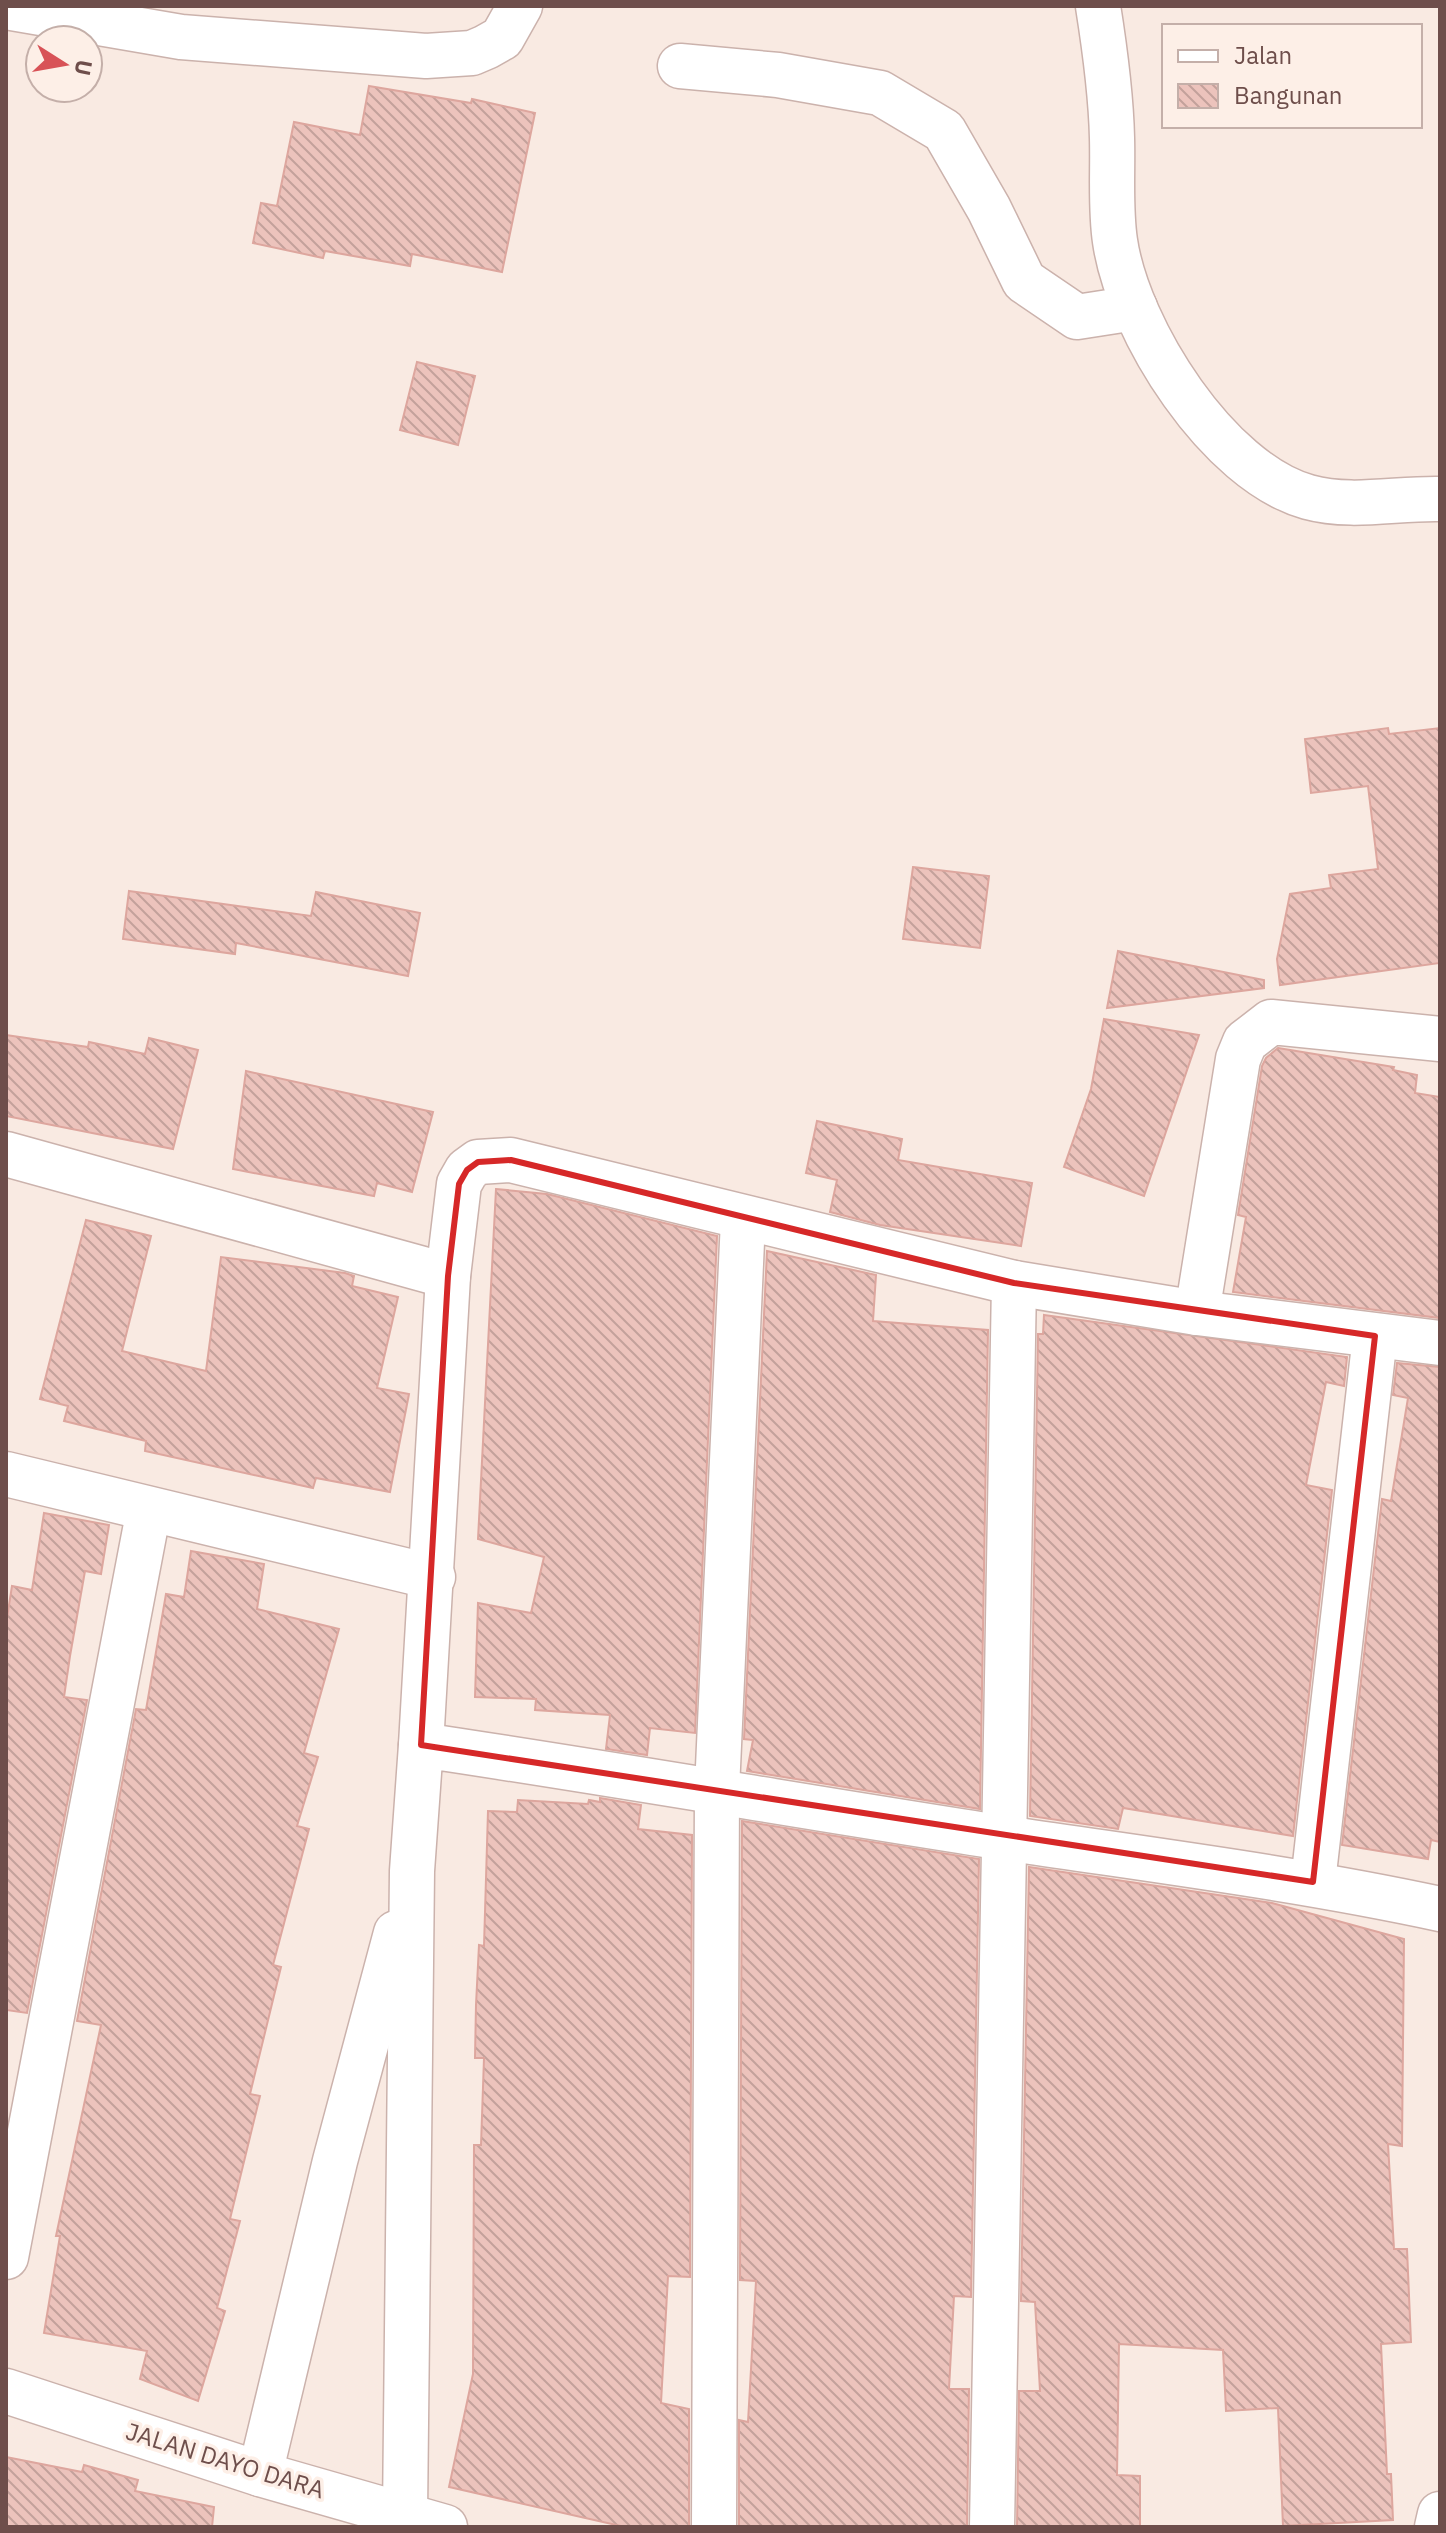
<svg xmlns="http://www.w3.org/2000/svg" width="1446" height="2533" font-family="'IBM Plex Sans',sans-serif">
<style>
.building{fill:url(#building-back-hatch);stroke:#dda69e;stroke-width:2}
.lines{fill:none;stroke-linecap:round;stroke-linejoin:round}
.minor-casing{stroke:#cbb2ac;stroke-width:47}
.minor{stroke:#fff;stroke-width:44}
.marked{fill:none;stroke:#d62828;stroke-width:6;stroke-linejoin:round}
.labels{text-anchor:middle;stroke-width:7;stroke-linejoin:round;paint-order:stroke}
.street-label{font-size:24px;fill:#6e4e4b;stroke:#fdefe7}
</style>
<defs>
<pattern id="building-back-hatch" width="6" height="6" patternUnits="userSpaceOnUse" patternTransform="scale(2)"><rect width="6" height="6" fill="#ecc3bc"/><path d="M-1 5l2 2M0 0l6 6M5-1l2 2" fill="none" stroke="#c3a19b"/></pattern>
</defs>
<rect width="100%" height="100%" fill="#f9eae2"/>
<g class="building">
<path d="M369,86l102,17 1,-4 63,14 -33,159 -90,-18 -2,12 -85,-15 -2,7 -70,-15 8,-40 16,3 17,-84 66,13z"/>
<path d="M417,362l58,14 -17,69 -58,-15z"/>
<path d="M1388,728l1,6 51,-6v235l-160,22 -3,-26 13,-65 41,-6 -2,-13 49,-6 -10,-83 -57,7 -6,-54z"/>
<path d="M913,867l76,9 -9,72 -77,-9z"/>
<path d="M129,891l182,25 5,-24 104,21 -12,63 -172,-33 -1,11 -112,-15z"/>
<path d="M1118,951l146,29v8l-157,20z"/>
<path d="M1104,1019l95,16 -55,161 -80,-29 27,-78z"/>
<path d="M6,1035l82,12 1,-5 56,12 4,-16 49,12 -25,99 -167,-33z"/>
<path d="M1278,1048l116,19 -1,3 24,5 -2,18 25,4v221l-207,-26 13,-75 -8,-2 24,-149 4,-8z"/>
<path d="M246,1071l187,41 -21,80 -35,-9 -3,13 -141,-27z"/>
<path d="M817,1121l85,18 -4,21 134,23 -11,63 -141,-21 -50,-13 7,-32 -31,-7z"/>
<path d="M496,1189l51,5 170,42 -22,497 -45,-5 -3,27 -41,-6 4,-34 -75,-5 1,-11 -61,-2 3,-94 53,10 13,-56 -66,-18z"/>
<path d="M86,1220l65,16 -29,115 84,20 15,-114 124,16 9,3 -2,10 46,11 -21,91 32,6 -19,98 -74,-14 -3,10 -168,-37 1,-10 -82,-20 4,-15 -28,-7z"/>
<path d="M767,1251l109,24 -3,46 115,9 -8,479 -233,-38 6,-31 -9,-1z"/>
<path d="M1044,1315l303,42 -3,29 -18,-4 -20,103 26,5 -39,346 -170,-28 -5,21 -88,-13 8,-482h5z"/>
<path d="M1397,1363l43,4v475l-9,-2 -3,19 -86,-14 40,-346 9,2 17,-103 -15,-3z"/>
<path d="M44,1513l65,12 -8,49 -16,-3 -15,85 -6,41 23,3 -60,313 -21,-3v-386l6,-38 20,4z"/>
<path d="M191,1551l73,13 -7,45 82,20 -35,124 14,4 -21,69 12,3 -36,136 8,2 -31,127 10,2 -30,123 10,2 -23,87 8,3 -27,90 -58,-22 7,-28 -103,-18 16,-97h-4l45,-211 -24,-4 59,-312 10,1 20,-116 18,3z"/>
<path d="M600,1798l41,7 -3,24 54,6 -2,442 -22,-1 -7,127 28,6v118h-64l-176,-40 24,-113 1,-229h7l3,-87h-9l1,-53 3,-60 5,1 4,-135 29,1 1,-12 70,4 1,-4 11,2z"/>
<path d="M742,1821l237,38 -8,438 -17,-1 -5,93h20l-2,138h-228v-107l9,2 8,-141 -16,-1z"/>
<path d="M1029,1867l243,36 132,36 -2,207 -14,-2 6,105h13l4,93 -30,2 6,130h4l2,46 -110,6 -5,-118 -52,3 -3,-61 -104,-6 -2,131 23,1v51h-123l2,-136h21l-5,-89 -14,-1z"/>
<path d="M6,2457l76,15 2,-7 54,15 -3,11 79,16 -2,20h-206z"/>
</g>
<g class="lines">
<g class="minor-casing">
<g id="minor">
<path d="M1098,6c7,44 13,87 14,132 1,34 -2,70 3,103 13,89 103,231 193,256 44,12 87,1 132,2"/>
<path d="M6,7l175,30 245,19 46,-3 14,-6 16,-9 18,-32"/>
<path d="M680,66l98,9 102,18 64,38 45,78 35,72 53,36 58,-9"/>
<path d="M6,1154l442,122"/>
<path d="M1197,1313l41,-254 7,-17 26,-20 169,17"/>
<path d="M6,1474l427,103"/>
<path d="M421,1745l27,-469 11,-92 8,-14 11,-8 33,-2 503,123 183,30 243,30"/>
<path d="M1313,1882l62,-546"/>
<path d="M6,2257l143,-748"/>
<path d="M6,2391l254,83 185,53"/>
<path d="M260,2474l75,-313 61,-228"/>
<path d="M405,2515l7,-644 9,-126c195,29 389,63 584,93 146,22 291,40 435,71"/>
<path d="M714,2527l3,-738 26,-569"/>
<path d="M992,2527l22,-1244"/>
<path d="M1437,2527l3,-13"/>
</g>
</g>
<use href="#minor" class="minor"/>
</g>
<path class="marked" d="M511,1160l503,123 361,53 -62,546 -892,-137 27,-469 11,-92 8,-14 11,-8z"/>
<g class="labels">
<g class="street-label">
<text transform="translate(225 2461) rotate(17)" y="8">JALAN DAYO DARA</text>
</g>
</g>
<rect width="1446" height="2533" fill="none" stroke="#6e4e4b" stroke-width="16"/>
<rect x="1162" y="24" width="260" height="104" fill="#fdefe7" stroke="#c4afa9" stroke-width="2"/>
<rect x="1178" y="50" width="40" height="12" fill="#ffffff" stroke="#c4afa9" stroke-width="2"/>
<text x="1234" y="64" font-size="24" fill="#6e4e4b">Jalan</text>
<rect x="1178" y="84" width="40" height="24" fill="url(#building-back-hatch)" stroke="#c4afa9" stroke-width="2"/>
<text x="1234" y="104" font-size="24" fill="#6e4e4b">Bangunan</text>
<g transform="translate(64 64) rotate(101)"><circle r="38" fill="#fdefe7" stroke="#c4afa9" stroke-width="2"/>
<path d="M0-6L14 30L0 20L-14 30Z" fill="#d85257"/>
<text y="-12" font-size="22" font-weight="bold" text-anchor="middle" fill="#6e4e4b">U</text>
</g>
</svg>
